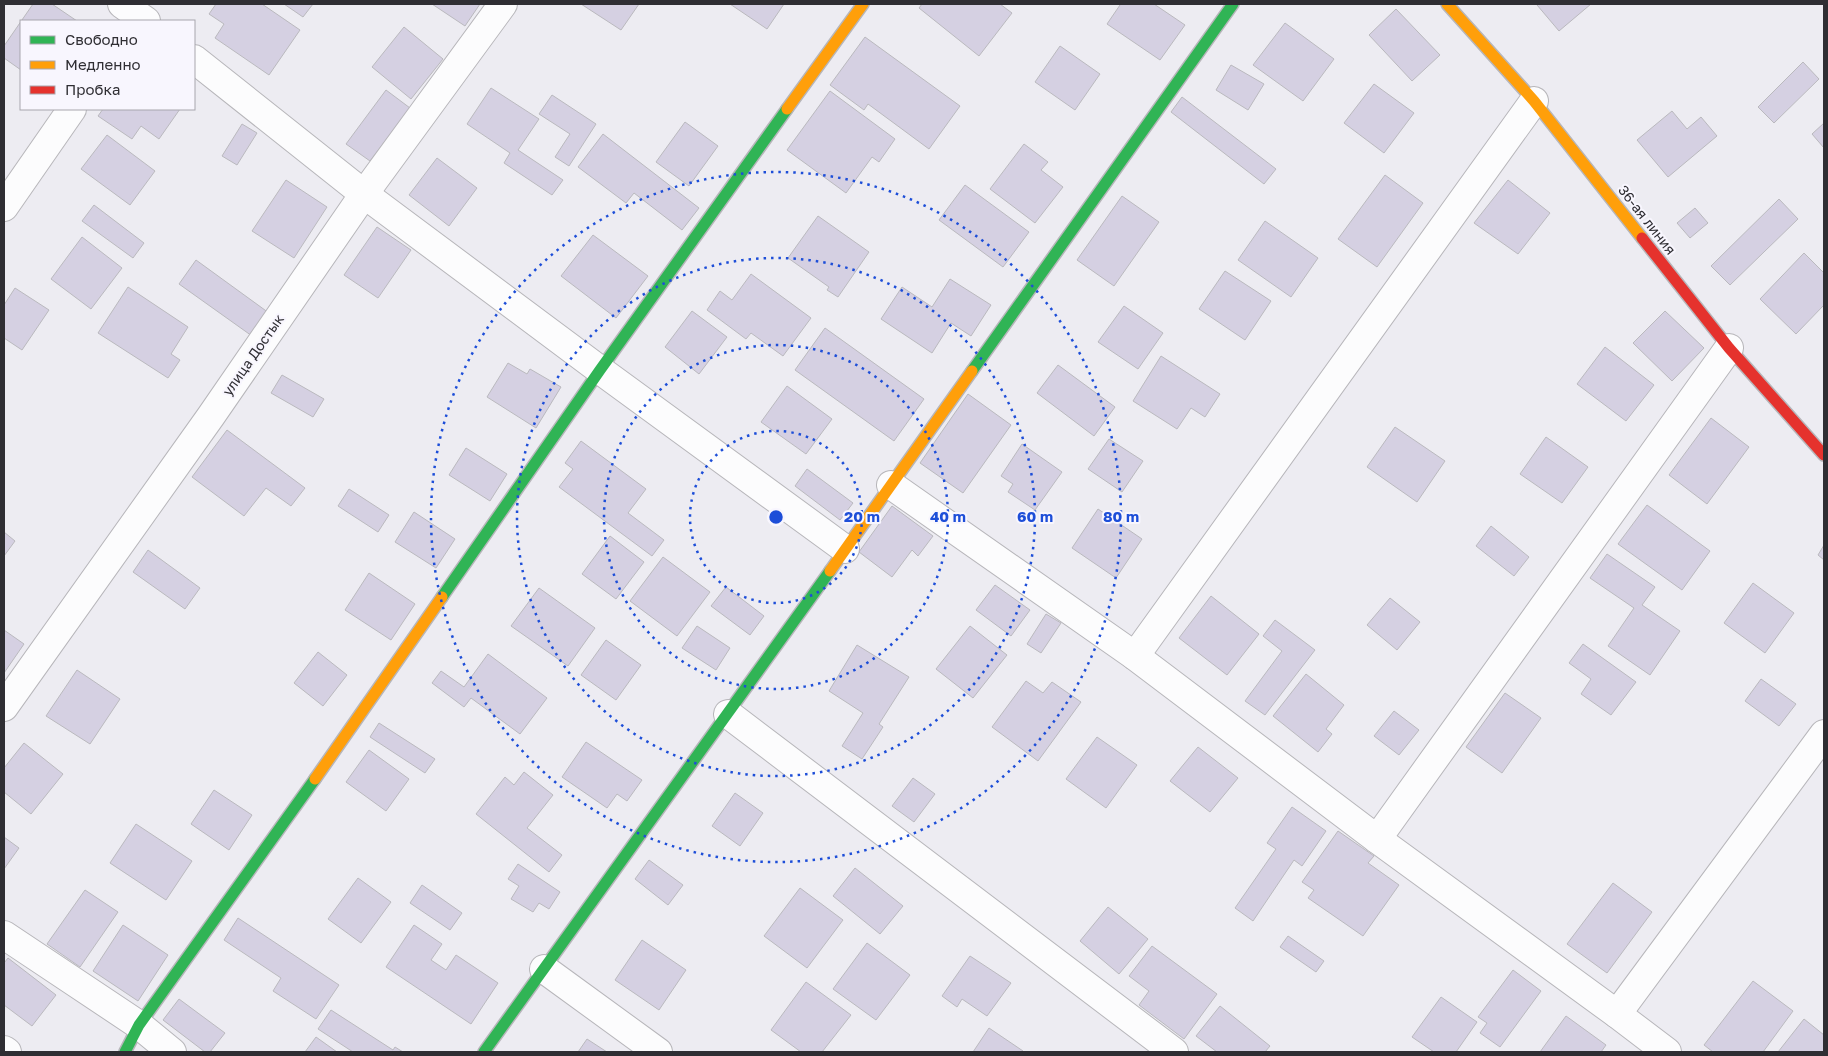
<svg xmlns="http://www.w3.org/2000/svg" width="1828" height="1056" font-family="'Golos Text',sans-serif">
<style>
.building{fill:#d5d0e2;stroke:#bab9be}
.lines{fill:none;stroke-linecap:round;stroke-linejoin:round}
.street-casing{stroke:#b7b6ba;stroke-width:30}
.fast-casing{stroke:#b7b6ba;stroke-width:14}
.slow-casing{stroke:#b7b6ba;stroke-width:14}
.jam-casing{stroke:#b7b6ba;stroke-width:14}
.street{stroke:#fcfcfd;stroke-width:28}
.fast{stroke:#30b455;stroke-width:11}
.slow{stroke:#ff9f0a;stroke-width:11}
.jam{stroke:#e5322d;stroke-width:11}
.ring{fill:none;stroke:#1d4ed8;stroke-width:2.5;stroke-dasharray:2.5 5}
.labels{text-anchor:middle;stroke-width:4;stroke-linejoin:round;paint-order:stroke}
.street-label{font-size:14px;fill:#2f2e33;stroke:#f8f6fe}
.centre{fill:#1d4ed8;stroke:#f8f6fe;stroke-width:2.5}
.ring-label{font-size:15px;text-anchor:middle;font-weight:bold;fill:#1d4ed8;stroke:#f8f6fe;stroke-width:4;stroke-linejoin:round;paint-order:stroke}
</style>
<rect width="100%" height="100%" fill="#edecf2"/>
<g class="building">
<path d="M33,4h19l25,17h-56v49l-17,-12v-12z"/>
<path d="M216,4h46l38,26 -31,45 -54,-37 9,-14 -15,-10z"/>
<path d="M284,4h29l-10,13z"/>
<path d="M432,4h48l-15,22z"/>
<path d="M581,4h58l-18,26z"/>
<path d="M730,4h54l-17,25z"/>
<path d="M922,4h78l12,9 -33,43 -60,-48z"/>
<path d="M1119,4h35l31,21 -25,35 -53,-36 13,-19z"/>
<path d="M1538,4h53l-32,27 -22,-26z"/>
<path d="M1396,9l44,46 -28,26 -43,-46z"/>
<path d="M1285,23l49,36 -31,42 -50,-36z"/>
<path d="M404,27l39,32 -32,40 -39,-32z"/>
<path d="M865,37l95,69 -31,43 -61,-45 -4,6 -34,-25z"/>
<path d="M1060,46l40,28 -25,36 -40,-28z"/>
<path d="M1803,62l16,17 -45,44 -16,-16z"/>
<path d="M1231,65l33,19 -16,26 -32,-20z"/>
<path d="M1374,84l40,29 -30,40 -40,-30z"/>
<path d="M491,88l48,31 -21,31 45,30 -11,15 -48,-32 6,-10 -43,-29z"/>
<path d="M386,90l24,18 -40,53 -24,-17z"/>
<path d="M830,91l65,48 -16,23 -7,-5 -26,36 -59,-43z"/>
<path d="M552,95l44,29 -27,42 -14,-9 15,-23 -31,-20z"/>
<path d="M1182,97l94,72 -12,15 -93,-72z"/>
<path d="M103,109h77l-21,30 -18,-13 -9,13 -34,-23z"/>
<path d="M1672,111l15,18 14,-12 16,19 -49,41 -31,-37z"/>
<path d="M685,122l33,24 -29,40 -33,-24z"/>
<path d="M1824,123v25l-12,-14z"/>
<path d="M242,124l15,9 -20,32 -15,-9z"/>
<path d="M603,134l96,74 -17,22 -48,-37 -8,10 -48,-36z"/>
<path d="M107,135l48,36 -25,34 -49,-36z"/>
<path d="M1024,144l24,18 -7,8 22,17 -28,36 -45,-34z"/>
<path d="M437,158l40,30 -28,38 -40,-31z"/>
<path d="M1385,175l38,28 -46,64 -39,-28z"/>
<path d="M286,180l41,27 -33,51 -42,-27z"/>
<path d="M1508,180l42,33 -32,41 -44,-31z"/>
<path d="M965,185l64,47 -26,35 -64,-47z"/>
<path d="M1122,196l37,26 -45,64 -37,-26z"/>
<path d="M1779,199l19,20 -68,66 -19,-19z"/>
<path d="M94,205l50,38 -11,15 -51,-37z"/>
<path d="M1695,208l13,15 -18,15 -13,-15z"/>
<path d="M818,216l51,36 -31,45 -11,-7 2,-3 -41,-29z"/>
<path d="M1265,221l53,37 -27,39 -53,-37z"/>
<path d="M377,227l34,23 -33,48 -34,-23z"/>
<path d="M593,235l55,41 -32,42 -55,-42z"/>
<path d="M82,237l40,31 -31,41 -40,-30z"/>
<path d="M1804,253l20,20v32l-28,29 -36,-35z"/>
<path d="M196,260l73,53 -17,23 -73,-52z"/>
<path d="M1225,271l46,30 -26,39 -46,-31z"/>
<path d="M751,274l60,44 -28,38 -32,-23 -5,6 -39,-29 13,-19 12,9z"/>
<path d="M950,279l41,26 -20,31 -20,-13 -19,30 -51,-34 21,-32 30,20z"/>
<path d="M128,287l60,40 -17,27 9,6 -12,18 -70,-45z"/>
<path d="M15,288l34,22 -27,40 -18,-12v-33z"/>
<path d="M1124,306l39,27 -25,36 -40,-27z"/>
<path d="M692,311l35,26 -28,37 -34,-27z"/>
<path d="M1665,311l39,37 -32,33 -39,-38z"/>
<path d="M825,328l99,71 -30,42 -99,-71z"/>
<path d="M1605,347l49,38 -28,36 -49,-37z"/>
<path d="M1161,356l59,38 -15,23 -14,-9 -14,21 -44,-28z"/>
<path d="M508,363l19,11 3,-5 31,18 -25,41 -49,-31z"/>
<path d="M1058,365l57,42 -21,29 -57,-43z"/>
<path d="M282,375l42,24 -11,18 -42,-24z"/>
<path d="M787,386l45,33 -26,35 -45,-32z"/>
<path d="M968,394l43,31 -48,68 -43,-30z"/>
<path d="M1711,418l38,29 -42,57 -38,-29z"/>
<path d="M1395,427l50,34 -28,41 -50,-35z"/>
<path d="M227,430l78,58 -14,18 -25,-18 -22,28 -52,-39z"/>
<path d="M1546,437l42,30 -26,36 -42,-29z"/>
<path d="M1109,439l34,22 -21,31 -34,-23z"/>
<path d="M581,441l65,48 -18,24 36,27 -12,16 -93,-69 14,-18 -8,-6z"/>
<path d="M1022,444l40,28 -27,38 -27,-18 5,-8 -12,-8z"/>
<path d="M466,448l41,26 -17,27 -41,-26z"/>
<path d="M807,469l46,34 -13,17 -45,-34z"/>
<path d="M349,489l40,26 -11,17 -40,-26z"/>
<path d="M1647,505l63,46 -28,39 -64,-46z"/>
<path d="M892,506l41,30 -15,20 -6,-6 -20,27 -33,-25z"/>
<path d="M1098,509l44,30 -26,39 -44,-30z"/>
<path d="M414,512l41,27 -19,29 -41,-26z"/>
<path d="M1491,526l38,31 -15,19 -38,-30z"/>
<path d="M4,532l11,9 -11,15z"/>
<path d="M610,536l34,26 -28,37 -34,-25z"/>
<path d="M1824,545v15l-6,-5z"/>
<path d="M148,550l52,38 -15,21 -52,-37z"/>
<path d="M1607,554l48,33 -13,18 38,26 -30,44 -42,-29 26,-38 -44,-30z"/>
<path d="M663,557l47,35 -33,44 -47,-35z"/>
<path d="M369,573l46,31 -24,36 -46,-30z"/>
<path d="M1753,583l41,30 -29,40 -41,-30z"/>
<path d="M995,585l35,25 -19,26 -35,-26z"/>
<path d="M726,587l38,29 -14,19 -39,-29z"/>
<path d="M539,588l56,40 -27,38 -57,-40z"/>
<path d="M1211,596l48,38 -32,41 -48,-37z"/>
<path d="M1390,598l30,24 -23,28 -30,-25z"/>
<path d="M1046,614l15,9 -20,30 -14,-9z"/>
<path d="M1275,620l40,30 -50,65 -20,-14 37,-50 -19,-15z"/>
<path d="M697,626l33,22 -14,22 -34,-22z"/>
<path d="M970,626l37,29 -34,43 -37,-29z"/>
<path d="M4,630l20,14 -20,29z"/>
<path d="M606,640l35,25 -25,35 -35,-25z"/>
<path d="M1583,644l53,38 -25,33 -30,-21 10,-15 -22,-16z"/>
<path d="M857,645l52,32 -30,47 4,3 -21,32 -20,-13 21,-33 -34,-22z"/>
<path d="M318,652l29,23 -24,31 -29,-23z"/>
<path d="M488,654l59,44 -27,36 -49,-36 -7,9 -32,-24 9,-12 23,16z"/>
<path d="M77,670l43,29 -30,45 -44,-28z"/>
<path d="M1306,674l38,31 -18,24 6,5 -14,18 -45,-36z"/>
<path d="M1761,679l35,25 -17,22 -34,-25z"/>
<path d="M1026,681l17,12 9,-11 29,20 -43,59 -46,-34z"/>
<path d="M1505,693l36,25 -39,55 -36,-26z"/>
<path d="M1394,711l25,19 -20,25 -25,-19z"/>
<path d="M379,723l56,36 -10,14 -55,-36z"/>
<path d="M1097,737l40,28 -31,43 -40,-29z"/>
<path d="M586,742l56,38 -15,21 -10,-7 -10,14 -45,-31z"/>
<path d="M24,743l39,31 -32,40 -27,-22v-24z"/>
<path d="M1198,747l40,31 -28,34 -40,-31z"/>
<path d="M369,750l40,29 -23,32 -40,-29z"/>
<path d="M524,772l29,23 -26,33 35,27 -13,17 -73,-58 29,-37 9,8z"/>
<path d="M913,778l22,16 -21,28 -22,-16z"/>
<path d="M214,790l38,25 -23,35 -38,-26z"/>
<path d="M735,793l28,20 -23,33 -28,-20z"/>
<path d="M1292,807l34,24 -24,35 -8,-6 -41,61 -18,-13 41,-59 -9,-6z"/>
<path d="M136,824l56,37 -26,39 -56,-37z"/>
<path d="M1338,831l36,25 -6,7 31,22 -36,51 -55,-38 6,-8 -12,-8z"/>
<path d="M4,837l15,11 -15,21z"/>
<path d="M649,860l34,25 -15,20 -33,-26z"/>
<path d="M518,864l42,28 -11,17 -10,-6 -6,9 -22,-13 8,-13 -11,-7z"/>
<path d="M855,868l48,38 -23,28 -47,-38z"/>
<path d="M358,878l33,24 -30,41 -33,-24z"/>
<path d="M1613,883l39,29 -45,61 -40,-29z"/>
<path d="M422,885l40,28 -12,17 -40,-27z"/>
<path d="M800,888l43,32 -36,48 -43,-32z"/>
<path d="M85,890l33,22 -38,55 -33,-23z"/>
<path d="M1108,907l40,32 -29,35 -39,-33z"/>
<path d="M238,918l101,67 -23,34 -43,-28 8,-13 -57,-38z"/>
<path d="M123,925l45,30 -30,46 -45,-30z"/>
<path d="M414,925l28,19 -11,16 15,10 10,-15 42,28 -27,41 -85,-57z"/>
<path d="M1288,936l36,25 -8,11 -36,-25z"/>
<path d="M642,940l44,30 -27,40 -44,-30z"/>
<path d="M867,943l43,32 -34,45 -43,-31z"/>
<path d="M1152,946l65,48 -33,45 -45,-34 10,-14 -20,-15z"/>
<path d="M970,956l41,27 -24,33 -25,-17 -5,8 -15,-11z"/>
<path d="M8,958l48,37 -24,31 -28,-21v-42z"/>
<path d="M1513,970l28,21 -41,56 -20,-14 7,-10 -9,-6z"/>
<path d="M1753,981l40,30 -30,41h-50l-9,-7z"/>
<path d="M806,982l45,33 -29,37h-21l-30,-22z"/>
<path d="M1441,997l36,25 -21,30h-22l-22,-15z"/>
<path d="M179,999l46,34 -15,19h-5l-42,-32z"/>
<path d="M1220,1006l50,40 -5,6h-48l-21,-16z"/>
<path d="M331,1010l62,40 2,-3 8,5h-50l-35,-23z"/>
<path d="M1566,1016l40,29 -5,7h-61z"/>
<path d="M1804,1019l20,16v17h-46z"/>
<path d="M989,1028l34,23v1h-50z"/>
<path d="M316,1037l21,15h-32z"/>
<path d="M587,1039l20,13h-29z"/>
</g>
<g class="lines">
<g class="street-casing">
<g id="street">
<path d="M122,4l24,17"/>
<path d="M194,59l170,135 236,176 245,179"/>
<path d="M4,207l68,-98"/>
<path d="M891,485l244,171 242,183 240,175 50,38"/>
<path d="M1135,656l399,-555"/>
<path d="M4,707l207,-291 153,-222 139,-190"/>
<path d="M728,714l446,338"/>
<path d="M1377,839l352,-491"/>
<path d="M4,935l135,90 33,27"/>
<path d="M544,969l114,83"/>
<path d="M1617,1014l207,-280"/>
<path d="M4,1050l3,2"/>
</g>
</g>
<g class="fast-casing">
<g id="fast">
<path d="M972,371l261,-367"/>
<path d="M442,597l158,-227 187,-261"/>
<path d="M125,1052l14,-27 176,-246"/>
<path d="M484,1052l346,-481"/>
</g>
</g>
<g class="slow-casing">
<g id="slow">
<path d="M1447,4l87,97 108,137"/>
<path d="M787,109l76,-105"/>
<path d="M830,571l142,-200"/>
<path d="M315,779l127,-182"/>
</g>
</g>
<g class="jam-casing">
<path id="jam" d="M1642,238l87,110 95,107"/>
</g>
<use href="#street" class="street"/>
<use href="#fast" class="fast"/>
<use href="#slow" class="slow"/>
<use href="#jam" class="jam"/>
</g>
<g class="ring">
<circle cx="776" cy="517" r="86"/>
<circle cx="776" cy="517" r="172"/>
<circle cx="776" cy="517" r="259"/>
<circle cx="776" cy="517" r="345"/>
</g>
<g class="labels">
<g class="street-label">
<text transform="translate(1647 220) rotate(52)" y="5">36-ая линия</text>
<text transform="translate(253 355) rotate(-55)" y="5">улица Достык</text>
</g>
</g>
<circle cx="776" cy="517" r="8" class="centre"/>
<g class="ring-label">
<text x="862" y="522">20 m</text>
<text x="948" y="522">40 m</text>
<text x="1035" y="522">60 m</text>
<text x="1121" y="522">80 m</text>
</g>
<rect width="1828" height="1056" fill="none" stroke="#2f2e33" stroke-width="10"/>
<rect x="20" y="20" width="175" height="90" fill="#f8f6fe" stroke="#a8a6ad"/>
<rect x="30" y="36" width="25" height="8" fill="#30b455" stroke="#a8a6ad"/>
<text x="65" y="45" font-size="15" fill="#2f2e33">Свободно</text>
<rect x="30" y="61" width="25" height="8" fill="#ff9f0a" stroke="#a8a6ad"/>
<text x="65" y="70" font-size="15" fill="#2f2e33">Медленно</text>
<rect x="30" y="86" width="25" height="8" fill="#e5322d" stroke="#a8a6ad"/>
<text x="65" y="95" font-size="15" fill="#2f2e33">Пробка</text>
</svg>
